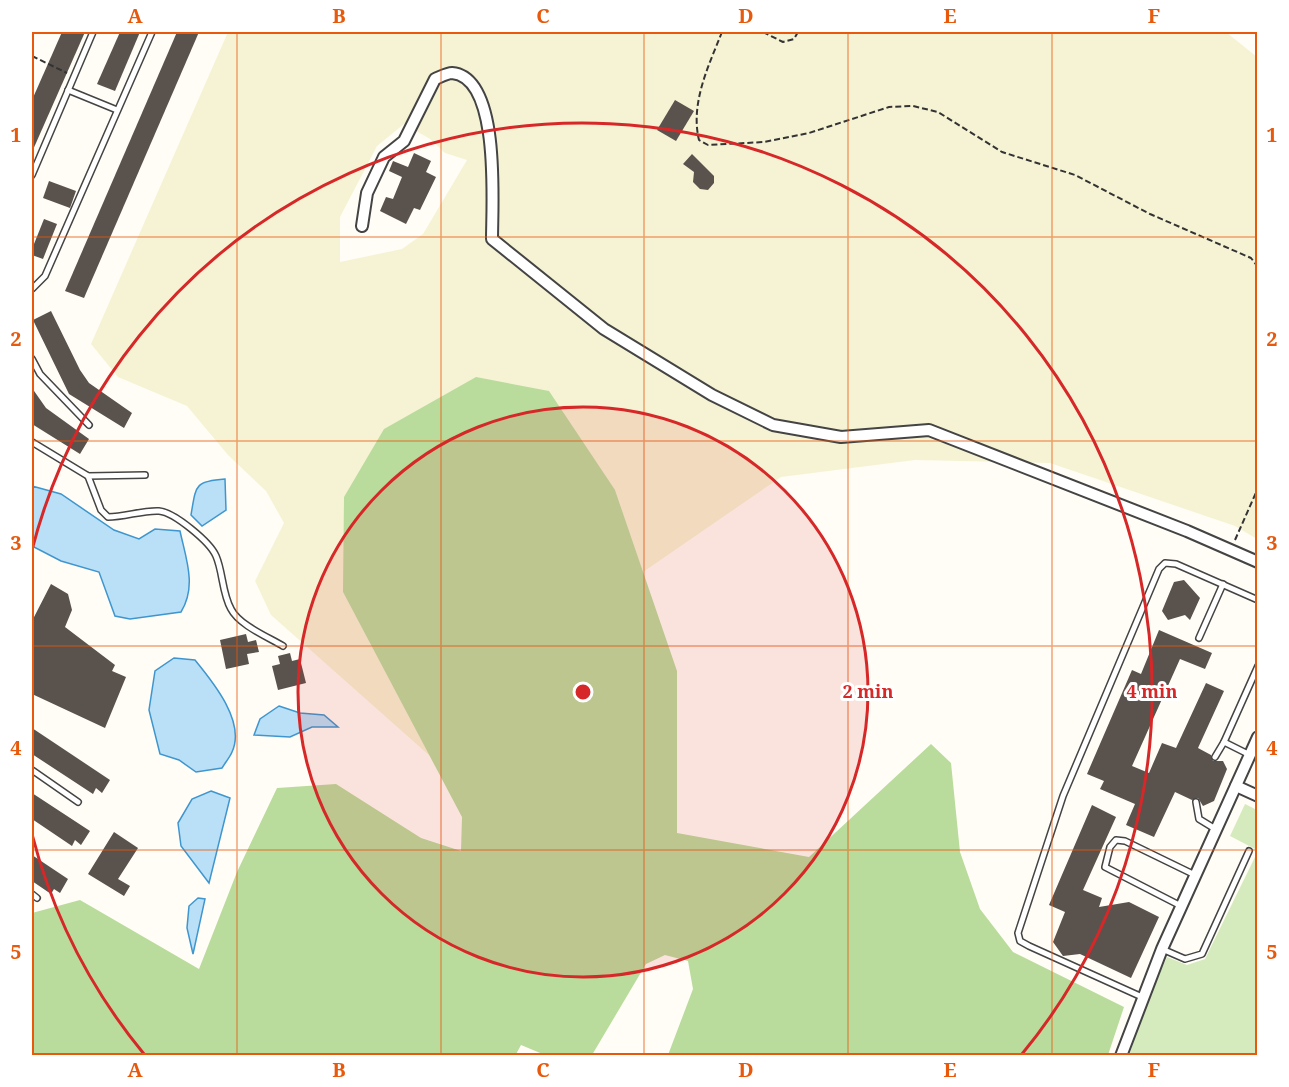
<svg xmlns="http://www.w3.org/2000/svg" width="1289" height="1087" font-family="'Noto Serif',serif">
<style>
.farmland{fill:#f6f3d4;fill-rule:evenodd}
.green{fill:#d5ebbd}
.forest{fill:#b9dc9c}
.water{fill:#b9e0f7;stroke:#3f96cf;stroke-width:1.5}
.building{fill:#5a524d}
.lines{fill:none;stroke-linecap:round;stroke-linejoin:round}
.service-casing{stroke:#444;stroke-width:8}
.minor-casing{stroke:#444;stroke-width:14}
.path{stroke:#333;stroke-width:2;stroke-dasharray:6 3;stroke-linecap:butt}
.service{stroke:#fff;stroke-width:5}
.minor{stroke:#fff;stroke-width:10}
.grid{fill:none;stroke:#e8590c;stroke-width:1.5;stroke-opacity:0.55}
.ring{fill:none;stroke:#d62828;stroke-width:3}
.centre{fill:#d62828;stroke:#fff;stroke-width:3}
.ring-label{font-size:18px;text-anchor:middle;font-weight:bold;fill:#d62828;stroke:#fff;stroke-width:6;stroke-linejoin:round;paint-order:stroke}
.neatline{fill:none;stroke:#e8590c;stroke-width:2}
.grid-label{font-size:20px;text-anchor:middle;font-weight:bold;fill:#e8590c}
</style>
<rect width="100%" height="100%" fill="#fffdf5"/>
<path class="farmland" d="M228,32h998l31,25v482l-22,-13 -185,-63 -135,-3 -134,17 -138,95 -28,-82 -272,102 87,164 -159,-141 -16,-34 29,-58 -18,-32 -38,-36 -41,-49 -69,-29 -27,-33zM404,124l26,15 15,14 22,7 -44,74 -21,15 -62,13v-45l37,-71z"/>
<g class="green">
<path d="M1245,804l12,6v40l-27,-14z"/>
<path d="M1257,853v202l-128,1 18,-55 20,-44 20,8 18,-6z"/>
</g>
<path class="forest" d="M476,377l73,14 66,99 62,181v162l132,24 122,-113 20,19 9,89 20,57 33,43 111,55 -16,48h-440l25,-66 -5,-28 -23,-6 -19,9 -54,91h-47l-24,-10 -6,11 -483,-1v-142l48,-13 119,69 38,-97 40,-84 59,-4 85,54 40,13 1,-34 -119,-225 1,-95 40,-68z"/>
<g class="water">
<path d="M225,479l1,31 -24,16 -11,-11c5,-29 3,-34 34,-36z"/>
<path d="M32,486l29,8 53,36 25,9 16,-10 25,2c6,28 17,55 1,81l-51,7 -15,-3 -16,-44 -38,-11 -29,-15z"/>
<path d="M174,658l21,2c18,22 51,62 37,92 -2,5 -7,11 -10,16l-26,4 -17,-12 -19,-6 -11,-44 6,-39z"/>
<path d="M279,706l21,7 24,2 14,12h-26l-22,10 -36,-2 6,-16z"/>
<path d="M211,791l19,7 -21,85 -28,-37 -3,-23 14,-24z"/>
<path d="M198,898l7,1 -12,55 -6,-26 2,-22z"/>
</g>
<g class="building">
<path d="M62,32h23l-53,120v-52z"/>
<path d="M120,32h20l-25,59 -18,-7z"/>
<path d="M177,32h22l-115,266 -19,-7z"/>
<path d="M675,100l19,11 -18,30 -19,-11z"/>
<path d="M414,153l17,8 -5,11 10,5 -16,33 -6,-2 -8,16 -26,-13 6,-14 7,2 9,-22 -13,-6 4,-10 15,6z"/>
<path d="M692,154l22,22v7l-6,7 -8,-1 -7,-7 1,-10 -11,-8z"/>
<path d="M49,181l27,10 -6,17 -27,-10z"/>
<path d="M44,219l13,5 -14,35 -11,-4v-6z"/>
<path d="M51,311l29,59 9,13 43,30 -8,15 -55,-34 -36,-74z"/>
<path d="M32,388l14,20 43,31 -9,15 -48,-30z"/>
<path d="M1184,580l16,18 -10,22 -5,-5 -17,5 -6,-9 12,-29z"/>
<path d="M51,584l17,10 4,16 -7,17 50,38 -3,6 14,6 -21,51 -73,-34 2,-20 -2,-1v-52z"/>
<path d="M1159,630l53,23 -7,16 -25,-10 -48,107 17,7 13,-30 14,5 30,-65 18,8 -26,57 13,7 2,6h10l4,8 -13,32 -11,5 -5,-8 -6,2 -17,-8 -21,45 -28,-12 9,-21 -35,-15 4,-8 -17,-7 45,-104 9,4z"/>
<path d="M246,634l2,8 8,-2 3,12 -12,2 2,10 -23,5 -6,-29z"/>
<path d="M290,653l2,8 8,-2 6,24 -28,7 -6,-24 8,-2 -2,-8z"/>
<path d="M32,728l78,52 -8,13 -6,-5 -3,6 -61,-40z"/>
<path d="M32,793l58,38 -9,14 -6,-5 -3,6 -40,-27z"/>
<path d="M1092,805l24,12 -33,73 19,8 -3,9 30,-5 30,15 -28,61 -51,-24 -17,2 -10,-14 12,-30 -16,-7z"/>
<path d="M114,832l24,16 -20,31 12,7 -6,10 -36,-22z"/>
<path d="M32,855l36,24 -8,14 -6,-4 -3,5 -19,-13z"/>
</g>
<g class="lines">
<g class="service-casing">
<g id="service">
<path d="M68,90l49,20"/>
<path d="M32,175l61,-143"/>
<path d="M32,289l13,-13 107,-244"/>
<path d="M32,359l8,15 49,51"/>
<path d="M32,442l56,34 57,-1"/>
<path d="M88,476l13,34 7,7c17,0 35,-7 51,-6 15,1 51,31 57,45 7,16 6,37 15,53 8,16 37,28 52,37"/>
<path d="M1199,638l24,-54"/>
<path d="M1224,742l26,13"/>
<path d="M1215,757l9,-15 34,-76"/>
<path d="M32,770l46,32"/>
<path d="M1196,802l3,17 18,11"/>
<path d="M32,894l5,4"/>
<path d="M1181,906l-76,-39 5,-20 6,-7 9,1 70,34"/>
<path d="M1162,949l23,10 17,-5 47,-103"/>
<path d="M1142,997l-113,-51 -9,-5 -2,-8 45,-137 96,-227 6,-6 11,1 82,36"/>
</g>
</g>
<g class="minor-casing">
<g id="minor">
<path d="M362,226l5,-33 17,-36 20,-16 31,-62c5,-2 12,-6 17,-6 49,4 40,131 40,166l112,90 108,66 61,30 68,12 88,-7 258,101 71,31"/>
<path d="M1236,786l22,10"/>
<path d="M1121,1056l41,-107 96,-212"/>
</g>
</g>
<g class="path">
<path d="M722,32c-13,33 -32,71 -23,108l9,5 56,-3 45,-9 80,-26 24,-1 25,6 64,40 73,23 75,39 101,44 7,9"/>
<path d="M763,32l20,10 11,-3 4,-7"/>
<path d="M32,56l35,17"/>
<path d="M1235,540l23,-52"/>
</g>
<use href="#service" class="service"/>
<use href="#minor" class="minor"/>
</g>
<path class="grid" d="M237,32v1024M441,32v1024M644,32v1024M848,32v1024M1052,32v1024M32,237h1226M32,441h1226M32,646h1226M32,850h1226"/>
<circle cx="583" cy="692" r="285" fill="#d62828" fill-opacity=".12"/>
<g class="ring">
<circle cx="583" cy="692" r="285"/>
<path d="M144 1054A569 569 0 0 1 32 834M32 550A569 569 0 1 1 1022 1054"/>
</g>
<circle cx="583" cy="692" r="9" class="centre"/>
<g class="ring-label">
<text x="868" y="698">2 min</text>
<text x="1152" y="698">4 min</text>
</g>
<rect width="1289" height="1087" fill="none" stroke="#ffffff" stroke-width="66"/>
<rect x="33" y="33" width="1223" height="1021" class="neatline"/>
<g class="grid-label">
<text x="135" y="23">A</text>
<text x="339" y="23">B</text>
<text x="543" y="23">C</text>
<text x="746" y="23">D</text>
<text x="950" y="23">E</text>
<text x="1154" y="23">F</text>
<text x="16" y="142">1</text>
<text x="1272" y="142">1</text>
<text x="16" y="346">2</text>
<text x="1272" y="346">2</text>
<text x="16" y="550">3</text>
<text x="1272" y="550">3</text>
<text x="16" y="755">4</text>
<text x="1272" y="755">4</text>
<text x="16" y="959">5</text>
<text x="1272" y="959">5</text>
<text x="135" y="1077">A</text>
<text x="339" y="1077">B</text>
<text x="543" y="1077">C</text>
<text x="746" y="1077">D</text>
<text x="950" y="1077">E</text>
<text x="1154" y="1077">F</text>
</g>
</svg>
